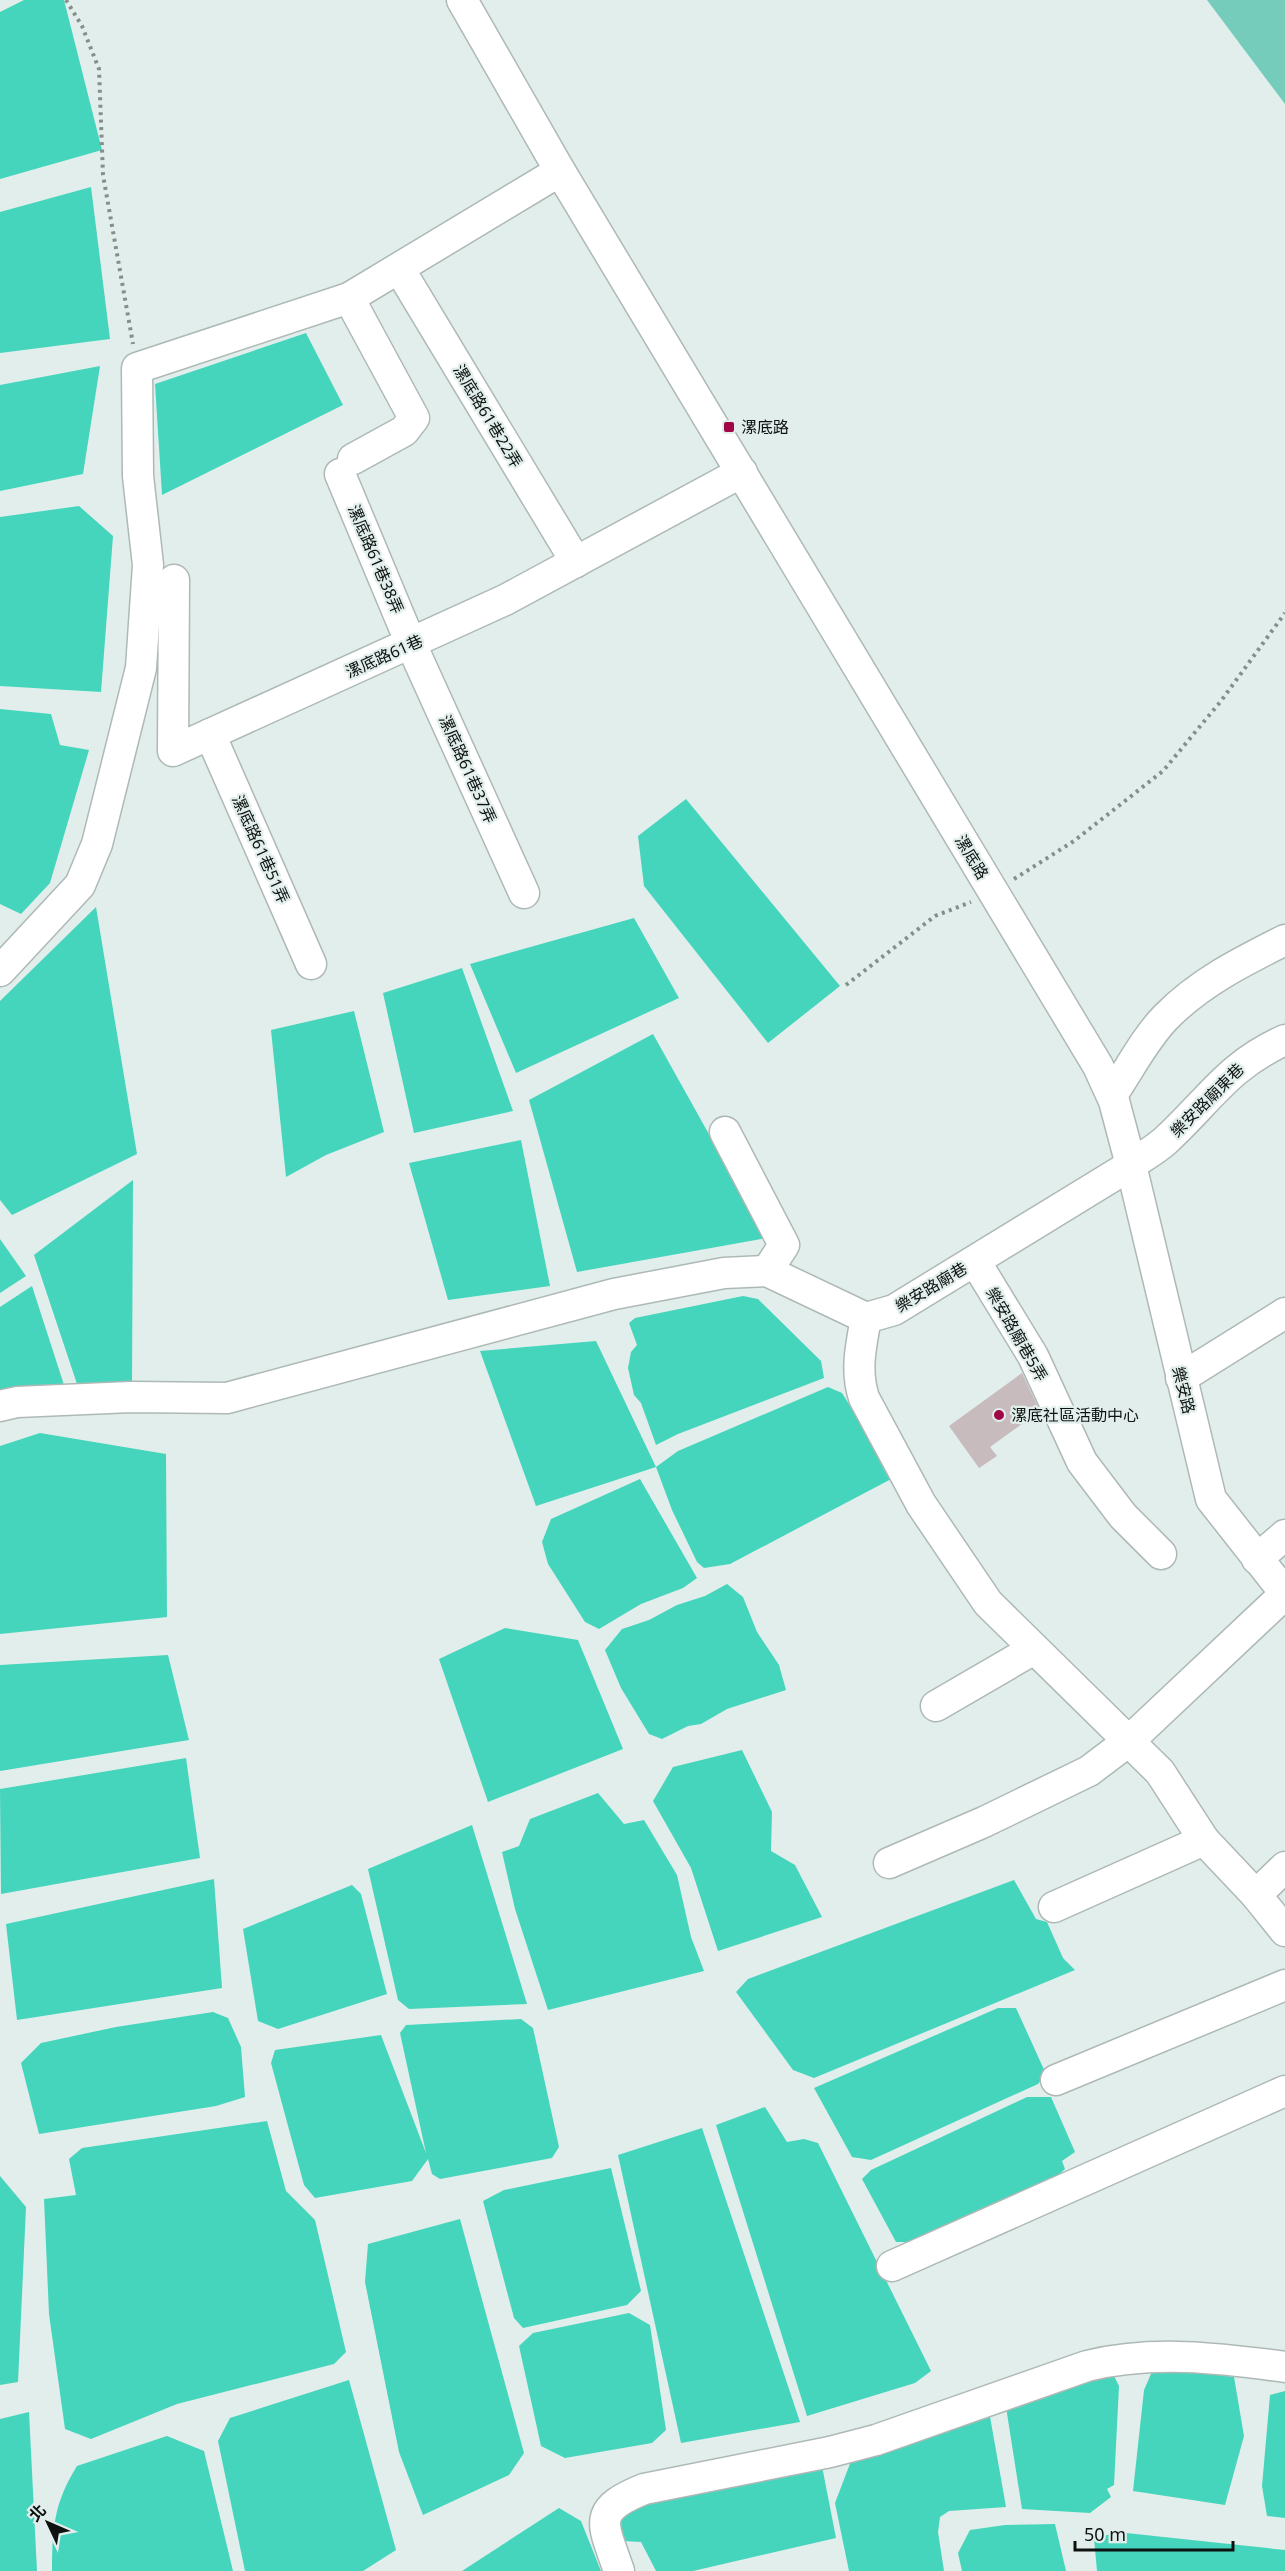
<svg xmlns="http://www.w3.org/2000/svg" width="1285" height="2571" font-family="'Noto Sans','Noto Sans TC',sans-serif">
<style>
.green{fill:#76ccba}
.water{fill:#45d5bd}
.building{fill:#c7bbbd}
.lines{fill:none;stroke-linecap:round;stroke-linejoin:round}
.minor-casing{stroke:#aeb9b6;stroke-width:33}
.path{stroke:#848e8b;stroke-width:4;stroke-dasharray:3 4.5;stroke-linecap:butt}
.minor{stroke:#fff;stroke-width:30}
.poi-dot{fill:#a10747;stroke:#e1eeeb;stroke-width:2}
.labels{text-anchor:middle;stroke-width:4.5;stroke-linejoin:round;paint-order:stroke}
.street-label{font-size:16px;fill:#0e1211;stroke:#e1eeeb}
.poi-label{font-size:16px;fill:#0e1211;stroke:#e1eeeb;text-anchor:start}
</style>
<rect width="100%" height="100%" fill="#e1eeeb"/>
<path class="green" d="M1207,0h78v104z"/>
<g class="water">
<path d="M24,0h40l38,150 -102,29v-167z"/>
<path d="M91,187l19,152 -110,14v-141z"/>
<path d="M306,333l37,72 -181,90 -7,-111z"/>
<path d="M100,366l-17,108 -83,17v-106z"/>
<path d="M79,506l34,30 -12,156 -101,-6v-169z"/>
<path d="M0,709l51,5 9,31 29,5 -39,133 -29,31 -21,-10z"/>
<path d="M686,799l154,187 -72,57 -124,-157 -6,-50z"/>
<path d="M96,907l41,247 -125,61 -12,-15v-199z"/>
<path d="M634,918l45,80 -163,75 -46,-109z"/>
<path d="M462,968l51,143 -99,22 -31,-140z"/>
<path d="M354,1011l30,121 -58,23 -40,22 -15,-147z"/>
<path d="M653,1034l114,204 -190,34 -48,-172z"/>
<path d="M521,1140l29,146 -102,14 -39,-137z"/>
<path d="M133,1180l-1,205 -54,2 -44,-132z"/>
<path d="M0,1239l26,37 -26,17z"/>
<path d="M32,1286l32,99 -64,18v-96z"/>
<path d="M743,1296l15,3 63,62 3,17 -146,56 -22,11 -15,-42 -7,-8 -6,-27 3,-16 6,-7 -8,-22 6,-5z"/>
<path d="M596,1341l60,126 22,-16 150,-64 14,6 53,84 -165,87 -26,4 -7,-6 -25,-52 -16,-43 -120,39 -56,-155z"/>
<path d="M40,1433l126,21 1,163 -167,17v-188z"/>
<path d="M640,1479l57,99 -14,10 -42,16 -42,25 -14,-7 -37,-58 -6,-22 9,-23z"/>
<path d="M727,1584l16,13 14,35 22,33 7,25 -59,19 -26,15 -13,2 -26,13 -13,-5 -28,-46 -16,-38 17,-21 27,-9 28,-15 28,-9z"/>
<path d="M505,1628l73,12 45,109 -135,53 -49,-143z"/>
<path d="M168,1655l21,85 -189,31v-106z"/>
<path d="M742,1750l30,62 -1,39 24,14 27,52 -104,34 -27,-83 -38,-67 20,-34z"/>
<path d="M186,1758l14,100 -199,36 -1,-105z"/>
<path d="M598,1793l26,31 20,-4 33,55 14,62 13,34 -156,39 -33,-101 -13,-57 17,-6 11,-27z"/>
<path d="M472,1825l55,179 -118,5 -11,-9 -30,-131z"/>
<path d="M214,1879l8,109 -205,32 -11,-96z"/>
<path d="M1014,1880l22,39 11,3 16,36 12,12 -261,108 -21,-8 -57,-78 12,-13z"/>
<path d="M352,1885l9,9 26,100 -109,35 -20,-8 -15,-92z"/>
<path d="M998,2008h18l30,66 -8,10 -167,76 -19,-3 -38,-69z"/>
<path d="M213,2012l15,6 13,29 4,50 -29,9 -177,28 -18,-71 20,-20 75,-16z"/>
<path d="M521,2019l12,9 26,119 -7,11 -112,21 -8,-5 -4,-15 -16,22 -97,17 -11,-13 -33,-122 4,-13 106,-15 45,118 -26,-120 6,-8z"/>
<path d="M1027,2097h24l24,55 -13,9 3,8 -10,9 -144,64h-15l-34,-63 9,-9z"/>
<path d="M765,2107l22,35 17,-3 14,4 113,228 -16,12 -108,33 -91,-291z"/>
<path d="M267,2121l19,70 29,29 31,132 -12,12 -157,40 -86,35 -26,-10 -16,-115 -5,-115 32,-4 -7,-36 13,-11z"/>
<path d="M702,2128l98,294 -119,21 -63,-288z"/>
<path d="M611,2168l30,123 -14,14 -104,23 -9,-10 -31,-117 21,-11z"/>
<path d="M0,2176l26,31 -8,175 -18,3z"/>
<path d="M460,2219l64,234 -15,22 -86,40 -24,-63 -34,-170 3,-38z"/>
<path d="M629,2313l21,12 16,105 -14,13 -87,15 -24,-12 -22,-100 14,-13z"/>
<path d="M1154,2367l80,10 10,59 -19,69 -92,-14 11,-101z"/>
<path d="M1111,2370l8,16 -5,99 -7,4 4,8 -21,16 -68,-4 -16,-102z"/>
<path d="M349,2380l47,170 -33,21h-118l-27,-130 12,-23z"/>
<path d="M1285,2391v127l-18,-2 -5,-30 8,-91z"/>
<path d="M989,2411l17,96 -57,4 -9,6 -2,15 6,39h-95l-14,-68 16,-42z"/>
<path d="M29,2412l8,159h-37v-152z"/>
<path d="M167,2436l37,15 29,120h-181c0,-43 2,-68 25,-105z"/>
<path d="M821,2461l15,77 -143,33h-37l-15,-29 -18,-1 -10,-29z"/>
<path d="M559,2508l22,13 20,50h-139z"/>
<path d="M1055,2524l11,47h-104l-4,-18 12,-23 35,-5z"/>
<path d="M1117,2532l168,18v21h-188l-3,-32z"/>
</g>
<path class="building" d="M1022,1373l18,38 -50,36 7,9 -18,12 -30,-42z"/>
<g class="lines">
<g class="minor-casing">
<g id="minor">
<path d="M462,0l98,171 538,895 16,35 17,64 80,334 74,94"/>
<path d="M400,270l176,292"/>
<path d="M349,298l65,120 -10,13 -51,28"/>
<path d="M340,474l71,170 113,249"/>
<path d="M174,580l-1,171 332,-151 237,-128"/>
<path d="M210,734l101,230"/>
<path d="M0,971l80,-86 17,-41 44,-176 7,-103 -10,-89 -1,-108 212,-70 211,-127"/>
<path d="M1112,1095c17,-25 32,-55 53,-77 34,-35 76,-56 120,-78"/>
<path d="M725,1132l59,113 -17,26 99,47 28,-8 237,-145c11,-8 24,-15 34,-24 44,-40 62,-75 120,-101"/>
<path d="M975,1261l58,95 49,106 41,54 38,38"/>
<path d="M866,1318c-5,28 -11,52 -2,80l57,106 67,99 172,169 44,68 52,55 29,36"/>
<path d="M1181,1378l104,-65"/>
<path d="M0,1406l17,-4 114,-5 96,1 387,-104 110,-21 43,-2"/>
<path d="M1257,1559l28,-24"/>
<path d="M936,1706l98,-57"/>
<path d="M889,1863l95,-41 105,-51 41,-31 155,-146"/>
<path d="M1256,1895l29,-28"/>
<path d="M1054,1907l150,-67"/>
<path d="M1056,2080l229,-95"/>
<path d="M892,2266l393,-175"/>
<path d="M619,2571c-16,-48 -29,-60 25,-82l186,-37 46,-12 211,-74c65,-16 133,-8 198,1"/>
</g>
</g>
<g class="path">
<path d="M66,0l16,26 17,43 4,106 30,169"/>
<path d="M1014,879l60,-38 89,-70 58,-70 64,-88"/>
<path d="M846,985l89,-69 36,-14"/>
</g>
<use href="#minor" class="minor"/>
</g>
<g class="poi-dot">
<rect x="723" y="421" width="12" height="12" rx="3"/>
<circle cx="999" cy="1415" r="6"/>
</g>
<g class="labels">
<g class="street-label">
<text transform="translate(488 416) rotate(59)" y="6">漯底路61巷22弄</text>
<text transform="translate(376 559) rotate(67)" y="6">漯底路61巷38弄</text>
<text transform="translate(384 656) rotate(-24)" y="6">漯底路61巷</text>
<text transform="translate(468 769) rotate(66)" y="6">漯底路61巷37弄</text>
<text transform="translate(261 849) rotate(66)" y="6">漯底路61巷51弄</text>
<text transform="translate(972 857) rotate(59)" y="6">漯底路</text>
<text transform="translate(1207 1100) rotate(-45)" y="6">樂安路廟東巷</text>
<text transform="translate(931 1287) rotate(-31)" y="6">樂安路廟巷</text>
<text transform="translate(1017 1334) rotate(60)" y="6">樂安路廟巷5弄</text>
<text transform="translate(1184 1390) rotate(76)" y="6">樂安路</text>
</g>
<g class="poi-label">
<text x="741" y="433">漯底路</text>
<text x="1011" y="1421">漯底社區活動中心</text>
</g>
</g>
<g transform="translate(48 2523) rotate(314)" stroke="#e1eeeb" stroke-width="4.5" paint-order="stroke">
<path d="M0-4.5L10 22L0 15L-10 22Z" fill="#0e1211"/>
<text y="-9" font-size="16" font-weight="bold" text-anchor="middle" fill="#0e1211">北</text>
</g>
<path d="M1075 2541v9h158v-9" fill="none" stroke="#0e1211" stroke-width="3"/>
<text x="1084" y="2541" font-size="18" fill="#0e1211" stroke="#e1eeeb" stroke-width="4.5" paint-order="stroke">50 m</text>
</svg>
